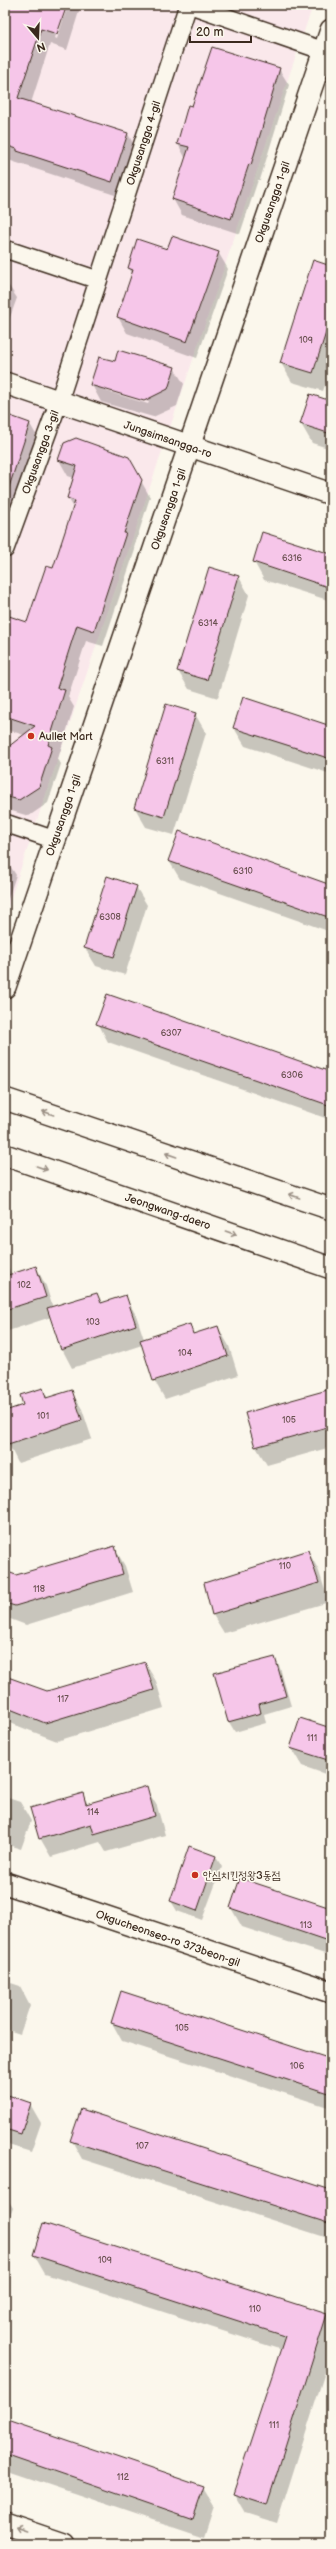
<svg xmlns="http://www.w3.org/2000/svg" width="336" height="2549" font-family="'Balsamiq Sans','Poor Story',sans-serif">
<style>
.built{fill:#fae8eb}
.shadow{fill:#0003;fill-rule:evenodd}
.building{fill:#f6c6e9;stroke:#3b2a1e}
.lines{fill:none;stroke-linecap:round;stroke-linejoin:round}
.minor-casing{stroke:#3b2a1e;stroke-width:20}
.tertiary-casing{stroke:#3b2a1e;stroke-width:24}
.minor{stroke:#fbf7ec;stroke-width:17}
.tertiary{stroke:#fbf7ec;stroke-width:21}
.oneway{stroke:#9b9085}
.poi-dot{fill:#c8321e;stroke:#fbf7ec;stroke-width:1.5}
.labels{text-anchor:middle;stroke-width:3.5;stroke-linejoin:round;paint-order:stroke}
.number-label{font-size:9px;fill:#6a5151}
.street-label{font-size:11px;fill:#3b2a1e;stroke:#fbf7ec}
.poi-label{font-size:11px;fill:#3b2a1e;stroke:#fbf7ec;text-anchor:start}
</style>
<rect width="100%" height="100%" fill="#fbf7ec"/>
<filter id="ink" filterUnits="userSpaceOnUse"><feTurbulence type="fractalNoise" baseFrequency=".025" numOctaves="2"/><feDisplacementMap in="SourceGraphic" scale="8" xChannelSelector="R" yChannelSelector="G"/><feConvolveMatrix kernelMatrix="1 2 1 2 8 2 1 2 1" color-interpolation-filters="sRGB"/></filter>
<g filter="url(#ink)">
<path class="built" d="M5,5h308l-308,910z"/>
<g class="shadow">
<path d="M5,5h61l-11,33 2,1 11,-34h13l-14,45 -17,-6 -19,59 97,31 9,16 -16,47 -116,-38z"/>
<path d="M273,5h25l-10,5z"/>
<path d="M279,69l10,16 -29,95h-2l-18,54 -58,-19 -9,-16 13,-40 -8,-15 15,-37z"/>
<path d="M167,251l51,1 10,17 -31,89 -70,-25 -9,-16 15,-42 -4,-7z"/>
<path d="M331,267v100l-8,24 -31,-9 -11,-19z"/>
<path d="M5,280l12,18 -12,33z"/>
<path d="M115,362l59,6 10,16 -7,22 -24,11 -52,-15 -9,-17zM103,388l46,14 -1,2 -45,-14z"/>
<path d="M331,402v47l-19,-6 -11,-19z"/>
<path d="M5,415l25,9 9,16 -23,69 -11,-4z"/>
<path d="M128,458l22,39 -16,51 1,2 -32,96 -17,-5 -18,56 6,10 -16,52 3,5 -13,39 -19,13 -24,-7v-49l19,-25 -19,-6v-98l23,-8 26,-53 20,-62 -6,-10 6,-20 -6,-2 -9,-16z"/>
<path d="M331,555v46l-67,-21 -10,-18z"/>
<path d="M239,577l10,18 -31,103 -29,-9 -11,-18z"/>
<path d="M195,714l11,19 -32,102 -28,-8 -11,-19z"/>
<path d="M331,727v47l-86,-28 -11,-18z"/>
<path d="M5,858l11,17 -11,33z"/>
<path d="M169,861l162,24v47l-151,-53z"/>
<path d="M136,887l11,18 -22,70 -29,-9 -11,-18z"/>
<path d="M98,1023l233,50v47l-223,-78z"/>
<path d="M7,1265l5,10 24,-8 10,19 7,22 44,-14 5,9 23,-7 11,19 8,24 45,-14 5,9 24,-7 11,19 9,29 -73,24 -11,-19 -12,-35 -70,23 -10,-19 -11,-32 -46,15z"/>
<path d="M42,1389l6,9 23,-7 11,18 10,30 -74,24 -13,-26v-25l20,-6z"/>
<path d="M331,1390v57l-64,18 -11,-18 -10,-33z"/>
<path d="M114,1547l11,19 8,26 -107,33 -21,-8v-45l11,4z"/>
<path d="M308,1551l10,18 11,33 -105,31 -11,-18 -8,-31z"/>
<path d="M275,1658l5,10 11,38 -27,8 2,9 -31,9 -6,-10 -13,-48z"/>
<path d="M145,1663l11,18 8,27 -107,33 -52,-20v-44l42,15z"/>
<path d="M331,1729v47l-29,-10 -11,-18z"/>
<path d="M146,1788l11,18 8,29 -59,17 -6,-10 -49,15 -11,-19 42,-44 6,10z"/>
<path d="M5,1797l15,5 11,19 -10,28 -16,-5z"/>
<path d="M216,1857l6,10 -20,53 -25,-9 -6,-10z"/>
<path d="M231,1908l100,1v47l-89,-29z"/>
<path d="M5,1981l15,5 10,19 -10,29 -15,-5z"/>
<path d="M112,2023l219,37v48l-209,-67z"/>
<path d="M5,2095l25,9 11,19 -10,29 -26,-8z"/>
<path d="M72,2141l259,49v49l-249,-80z"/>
<path d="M5,2195l8,13 -8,23z"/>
<path d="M34,2255l292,60 5,8v30l-54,170 -32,-10 -11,-19 48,-144 -237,-76z"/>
<path d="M5,2420l198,68 11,18 -10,31 -199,-67z"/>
</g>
<g class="building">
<path d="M5,5h62l-10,29 -16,-5 -23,69 110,35 -16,49 -95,-31v-2l-12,-4z"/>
<path d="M212,47l68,21 -29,97 -2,-1 -18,55 -59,-20 17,-52 -12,-3 11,-39 4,1z"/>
<path d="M172,236l47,16 -32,90 -70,-25 16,-47 -5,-2 9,-29 30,10z"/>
<path d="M313,260l18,6v51l-18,56 -33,-10z"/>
<path d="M118,350l57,17 -7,22 -24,12 -54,-16 9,-28 16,4z"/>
<path d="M310,394l21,7v33l-31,-10z"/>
<path d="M5,414l25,9 -22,67h-3z"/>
<path d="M76,438l53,19 13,23 -18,53h2l-32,98 -17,-6 -20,63 8,2 -17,55 4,2 -13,40 -20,13 -14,-4v-39l3,-10 27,-21 -30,-10v-88l4,-12 18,6 19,-56 7,2 22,-67 -8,-3 10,-32 -19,-6 6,-17z"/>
<path d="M262,532l69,22v34l-78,-26z"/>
<path d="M209,567l30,9 -32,104 -30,-9z"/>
<path d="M243,697l88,29v33l-98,-31z"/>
<path d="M166,704l30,9 -32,104 -30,-9z"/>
<path d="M179,831l152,54v33l-163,-57z"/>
<path d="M107,876l30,10 -23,71 -30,-9z"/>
<path d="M107,994l224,78v34l-235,-82z"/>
<path d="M36,1266l10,31 -41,13v-34z"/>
<path d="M97,1293l4,10 25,-8 10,30 -75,25 -14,-42z"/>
<path d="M190,1324l3,10 25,-8 10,30 -75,25 -13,-41z"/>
<path d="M43,1388l3,10 26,-8 10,30 -77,25v-34l18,-6 -3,-10z"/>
<path d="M331,1389v37l-76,21 -10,-34z"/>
<path d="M115,1546l8,28 -108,32 -10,-3v-32l11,4z"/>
<path d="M308,1550l11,33 -107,32 -8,-32z"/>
<path d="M275,1657l11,39 -27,8 2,9 -33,9 -14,-49z"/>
<path d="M145,1662l9,28 -109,33 -40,-16v-31l42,15z"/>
<path d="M300,1718l31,10v33l-41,-13z"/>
<path d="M147,1786l8,30 -61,18 -3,-10 -52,15 -9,-31 53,-15 3,11z"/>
<path d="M189,1846l27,10 -19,55 -27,-10z"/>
<path d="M240,1878l91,30v34l-101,-34z"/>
<path d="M121,1991l210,68v35l-220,-71z"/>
<path d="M5,2094l26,9 -10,31 -16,-5z"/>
<path d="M81,2109l250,81v34l-261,-83z"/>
<path d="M43,2223l284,91 -60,191 -34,-11 52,-158 -252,-81z"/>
<path d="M5,2419l199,68 -11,32 -188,-65z"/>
</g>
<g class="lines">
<g class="minor-casing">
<g id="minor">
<path d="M191,5l133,46"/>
<path d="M5,249l93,31"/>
<path d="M5,549l54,-148 129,-396"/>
<path d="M5,823l50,17"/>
</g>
</g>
<g class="tertiary-casing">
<g id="tertiary">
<path d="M5,383l326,111"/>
<path d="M5,987l326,-957"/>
<path d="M5,1099l326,110"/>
<path d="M5,1155l326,113"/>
<path d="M5,1883l326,109"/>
<path d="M5,2524l59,20"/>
</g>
</g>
<use href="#minor" class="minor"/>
<use href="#tertiary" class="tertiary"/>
</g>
<defs><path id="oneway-shaft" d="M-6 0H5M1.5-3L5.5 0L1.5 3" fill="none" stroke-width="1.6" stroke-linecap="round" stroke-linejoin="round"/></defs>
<g class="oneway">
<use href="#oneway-shaft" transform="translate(48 1113) rotate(-161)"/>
<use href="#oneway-shaft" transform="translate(171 1155) rotate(-161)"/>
<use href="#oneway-shaft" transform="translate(42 1168) rotate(19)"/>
<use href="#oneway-shaft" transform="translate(294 1196) rotate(-161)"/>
<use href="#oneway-shaft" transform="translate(231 1233) rotate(19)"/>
<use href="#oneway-shaft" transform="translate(21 2529) rotate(-161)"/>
</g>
</g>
<g class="poi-dot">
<circle cx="31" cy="736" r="4"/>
<circle cx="195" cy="1875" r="4"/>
</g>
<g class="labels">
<g class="number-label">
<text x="306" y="343">109</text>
<text x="292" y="561">6316</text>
<text x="208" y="626">6314</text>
<text x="165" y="764">6311</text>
<text x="243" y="874">6310</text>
<text x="110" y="920">6308</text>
<text x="171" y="1036">6307</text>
<text x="292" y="1078">6306</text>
<text x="24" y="1288">102</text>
<text x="93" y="1325">103</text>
<text x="185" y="1356">104</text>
<text x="43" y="1419">101</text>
<text x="289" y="1423">105</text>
<text x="285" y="1569">110</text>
<text x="39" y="1592">118</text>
<text x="63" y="1702">117</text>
<text x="312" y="1741">111</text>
<text x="93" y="1815">114</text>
<text x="306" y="1928">113</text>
<text x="182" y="2031">105</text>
<text x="297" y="2069">106</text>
<text x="142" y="2149">107</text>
<text x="105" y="2263">109</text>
<text x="255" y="2312">110</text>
<text x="274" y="2428">111</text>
<text x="123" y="2480">112</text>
</g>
<g class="street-label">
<text transform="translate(143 143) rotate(-72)" y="4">Okgusangga 4-gil</text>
<text transform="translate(272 202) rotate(-71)" y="4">Okgusangga 1-gil</text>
<text transform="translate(168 439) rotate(19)" y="4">Jungsimsangga-ro</text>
<text transform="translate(40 452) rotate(-70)" y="4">Okgusangga 3-gil</text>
<text transform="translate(168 509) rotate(-71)" y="4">Okgusangga 1-gil</text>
<text transform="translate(63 815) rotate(-71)" y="4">Okgusangga 1-gil</text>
<text transform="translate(168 1211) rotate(19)" y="4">Jeongwang-daero</text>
<text transform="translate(168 1938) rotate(19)" y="4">Okgucheonseo-ro 373beon-gil</text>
</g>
<g class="poi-label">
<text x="39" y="740">Aullet Mart</text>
<text x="203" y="1879">안심치킨정왕3동점</text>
</g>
</g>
<rect width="336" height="2549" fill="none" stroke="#fbf7ec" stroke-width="20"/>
<rect x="10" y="10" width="316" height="2529" fill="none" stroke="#3b2a1e" stroke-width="1.5" filter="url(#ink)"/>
<g transform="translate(38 38) rotate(161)" stroke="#fbf7ec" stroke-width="3" paint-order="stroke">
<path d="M0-3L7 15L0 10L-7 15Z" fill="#3b2a1e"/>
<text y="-6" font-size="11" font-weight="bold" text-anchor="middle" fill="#3b2a1e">N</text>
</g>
<path d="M190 36v6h61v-6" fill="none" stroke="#3b2a1e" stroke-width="2"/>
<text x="196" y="36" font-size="12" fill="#3b2a1e" stroke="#fbf7ec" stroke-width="3" paint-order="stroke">20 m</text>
</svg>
